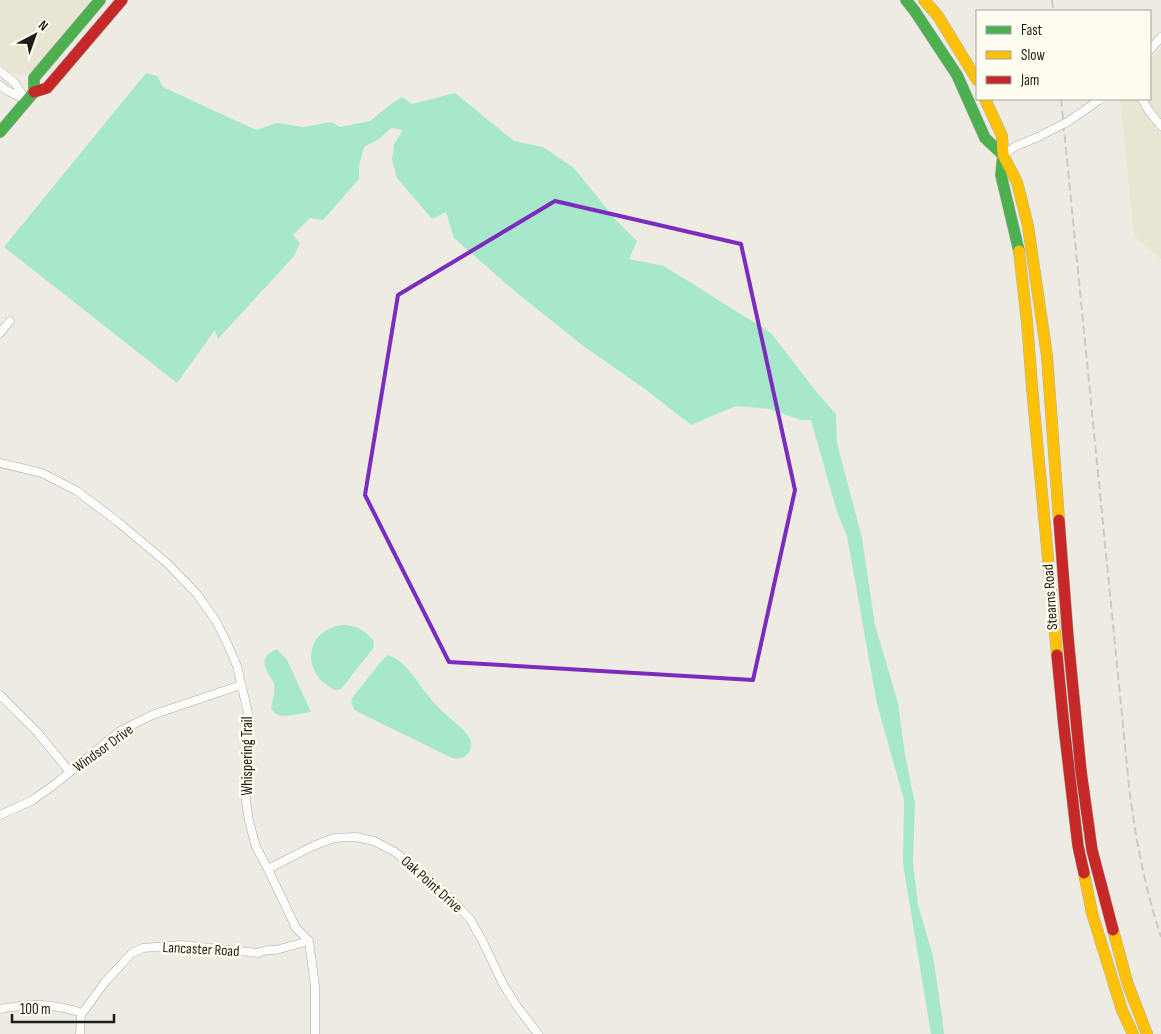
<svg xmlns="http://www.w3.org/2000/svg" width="1161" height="1034" font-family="'Sofia Sans Condensed',sans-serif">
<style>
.built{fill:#e8e5d2}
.water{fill:#a7e8ca}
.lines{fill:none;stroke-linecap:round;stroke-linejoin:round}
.street-casing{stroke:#acaba3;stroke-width:9}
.fast-casing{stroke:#acaba3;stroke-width:12}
.slow-casing{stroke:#acaba3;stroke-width:12}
.jam-casing{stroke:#acaba3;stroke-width:12}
.street{stroke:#fcfcfb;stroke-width:8}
.fast{stroke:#4caf50;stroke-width:11}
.slow{stroke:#ffc107;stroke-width:11}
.jam{stroke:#c62828;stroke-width:11}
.rail{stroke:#c9c9c7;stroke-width:2;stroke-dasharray:8 4;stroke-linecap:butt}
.street-bridge-casing{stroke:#acaba3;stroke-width:9;stroke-linecap:butt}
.street-bridge{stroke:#fcfcfb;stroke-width:8}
.marked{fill:none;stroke:#7b2cbf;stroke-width:4;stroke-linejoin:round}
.labels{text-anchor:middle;stroke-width:5;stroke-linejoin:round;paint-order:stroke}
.street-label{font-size:15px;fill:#1d1c15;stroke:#fffdf2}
</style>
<rect width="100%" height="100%" fill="#eeece2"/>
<g class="built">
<path d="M0,0h94l-56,66 -8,6 -6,3 -8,-1 -6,-2 -10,-8z"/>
<path d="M1161,47v212l-27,-23 -14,-137h30v-39z"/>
</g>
<g class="water">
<path d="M146,73l11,3 6,11 93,43 21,-7 26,4 28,-5 9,5 30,-6 21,-17 11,-7 10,7 43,-11 59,48 29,6 31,21 41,51 22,22 -8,18 35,7 107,67 47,61 18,20 1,29 25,95 13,87 23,78 7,52 10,48 -2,59 5,43 15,51 9,60 2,18h-13l-28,-170 1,-64 -27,-96 -30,-168 -10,-24 -26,-92h-10l-32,-11 -33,-3 -45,19 -46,-36 -63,-44 -65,-52 -63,-55 -8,-26 -14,7 -35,-41 -5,-18 2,-16 9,-14 -12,-2 -12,11 -15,8 -5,19v13l-36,41 -13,-2 -17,17 7,8 -6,13 -76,83 -3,-9 -38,53 -173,-136z"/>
<path d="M342,625c13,0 23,5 31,15l1,7 -32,41c-6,4 -8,2 -14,-2 -27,-19 -21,-56 14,-61z"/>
<path d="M277,649l10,11 24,52c-12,1 -34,10 -40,-4 1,-7 5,-16 3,-24 -1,-5 -5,-8 -7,-13 -6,-12 0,-18 10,-22z"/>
<path d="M388,655c15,4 29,26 38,38 7,9 15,18 24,25 8,8 28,20 19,34 -4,7 -11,7 -17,6l-94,-46 -3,-2 -4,-7 1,-5 32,-40z"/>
</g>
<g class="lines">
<g class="street-casing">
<g id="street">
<path d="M1150,50l11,-13"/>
<path d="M0,71l14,11 13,19"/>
<path d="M0,85l6,5 20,10"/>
<path d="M1142,99l7,12 12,15"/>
<path d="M1003,155l13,-9 22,-9"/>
<path d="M0,333l10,-12"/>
<path d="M0,463l42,10 35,18 41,31 49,41 30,31 19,27 11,22 10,23 11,47 -2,88 3,20 7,26 12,22 28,59 13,13 6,45v48"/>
<path d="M0,695l37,37 33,40"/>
<path d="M0,815l31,-14 23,-16 66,-54 32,-16 89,-30"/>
<path d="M268,869l45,-23 21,-8 22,-1 18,4 21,11 54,45 21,22 12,21 21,44 13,21 22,29"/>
<path d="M0,1009c32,-6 51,-6 82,4"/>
<path d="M80,1034l1,-19 24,-33 27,-29 11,-5 39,-3 76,8 9,-3h9l33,-9"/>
</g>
</g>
<g class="fast-casing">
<g id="fast">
<path d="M906,0l8,10 43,65 28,63 18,17 -2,20 18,76"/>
<path d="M0,132l34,-40v-14l66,-78"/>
</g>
</g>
<g class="slow-casing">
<g id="slow">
<path d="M924,0l14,16 39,64"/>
<path d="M985,99l17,37 1,19 14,27 11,44 19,130 12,164"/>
<path d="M1019,251l8,71 5,65 25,268"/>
<path d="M1084,873l8,40 30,97 11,24"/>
<path d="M1113,930l15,55 19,49"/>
</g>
</g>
<g class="jam-casing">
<g id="jam">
<path d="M34,92l13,-4 75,-88"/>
<path d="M1059,520l9,117 13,134 11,79 21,80"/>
<path d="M1057,655l7,72 14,119 6,27"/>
</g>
</g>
<use href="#street" class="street"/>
<use href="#fast" class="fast"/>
<use href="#slow" class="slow"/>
<use href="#jam" class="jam"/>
<g class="rail">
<path d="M1052,0l1,11"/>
<path d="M1061,99l68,687c6,51 16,102 32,151"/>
</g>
<g class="street-bridge-casing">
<path id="street-bridge" d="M1038,137l31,-16 30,-21"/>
</g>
<use href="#street-bridge" class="street-bridge"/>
</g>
<path class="marked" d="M555,201l186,43 54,246 -42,190 -304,-18 -84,-167 33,-200z"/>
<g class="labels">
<g class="street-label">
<text transform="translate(1050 597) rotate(-94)" y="5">Stearns Road</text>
<text transform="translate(103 748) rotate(-36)" y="5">Windsor Drive</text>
<text transform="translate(247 756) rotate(-90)" y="5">Whispering Trail</text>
<text transform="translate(432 884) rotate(42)" y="5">Oak Point Drive</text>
<text transform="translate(201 949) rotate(3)" y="5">Lancaster Road</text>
</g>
</g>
<rect x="976" y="10" width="175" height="90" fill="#fffdf2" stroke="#a5a39a"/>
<rect x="986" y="26" width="25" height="8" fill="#4caf50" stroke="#a5a39a"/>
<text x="1021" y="35" font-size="15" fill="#1d1c15">Fast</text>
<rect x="986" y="51" width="25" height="8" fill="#ffc107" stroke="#a5a39a"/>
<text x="1021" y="60" font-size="15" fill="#1d1c15">Slow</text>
<rect x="986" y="76" width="25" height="8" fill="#c62828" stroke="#a5a39a"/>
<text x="1021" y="85" font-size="15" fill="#1d1c15">Jam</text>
<g transform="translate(35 35) rotate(41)" stroke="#fffdf2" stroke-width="4" paint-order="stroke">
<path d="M0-4L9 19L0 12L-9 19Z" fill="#1d1c15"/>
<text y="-8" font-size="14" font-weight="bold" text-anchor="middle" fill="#1d1c15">N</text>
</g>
<path d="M12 1014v8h102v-8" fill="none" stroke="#1d1c15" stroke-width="2.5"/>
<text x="20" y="1014" font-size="15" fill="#1d1c15" stroke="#fffdf2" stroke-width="4" paint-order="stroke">100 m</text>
</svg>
